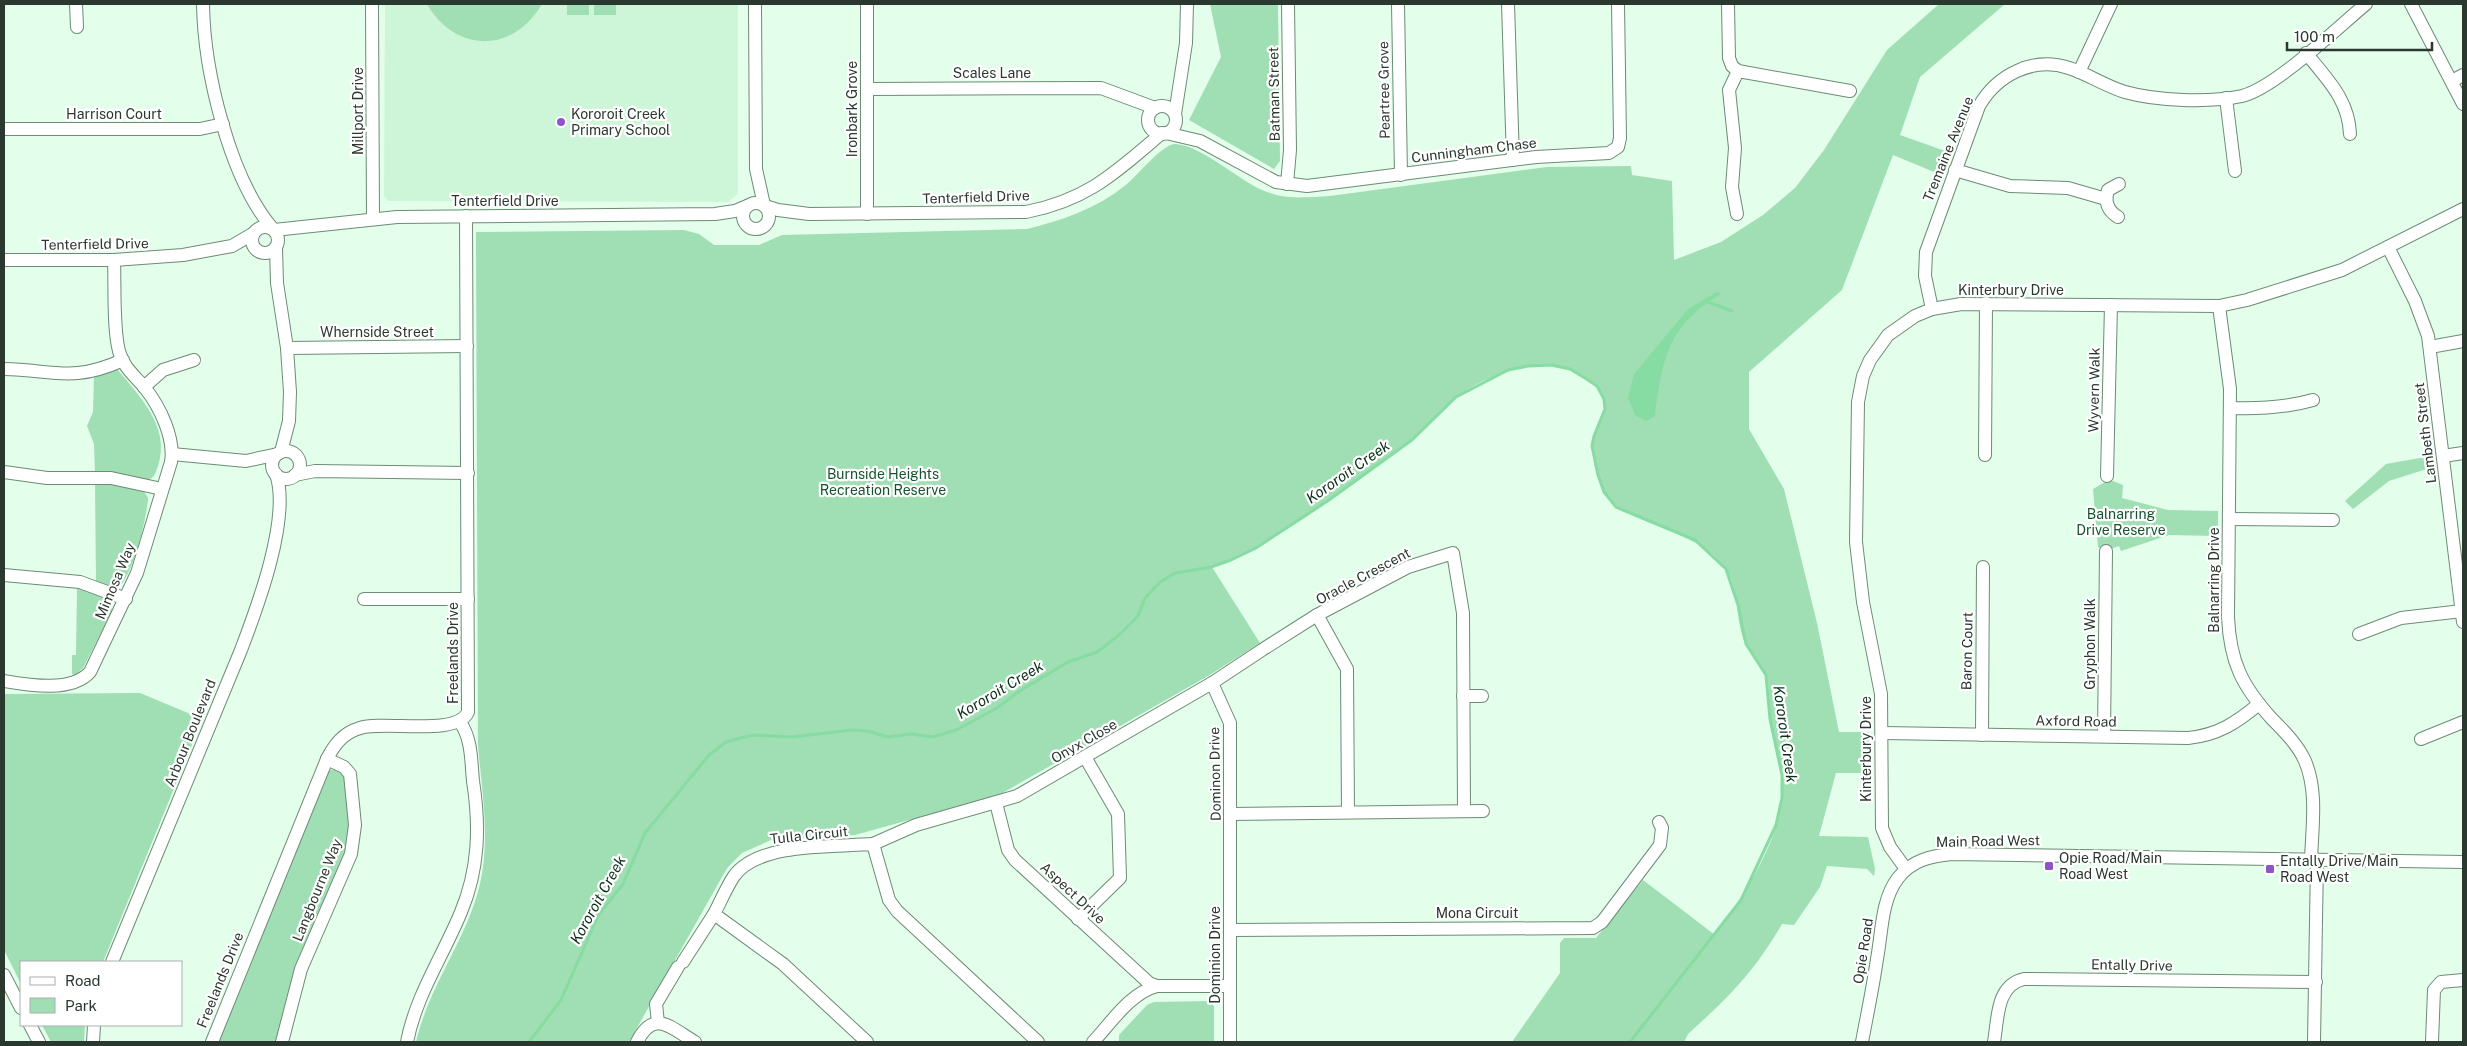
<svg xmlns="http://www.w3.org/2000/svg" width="2467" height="1046" font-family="'Public Sans',sans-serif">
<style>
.built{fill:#cdf6d8}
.green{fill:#a0deb3}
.water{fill:#86dca2}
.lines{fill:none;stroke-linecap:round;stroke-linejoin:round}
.stream{stroke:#86dca2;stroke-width:3}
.minor-casing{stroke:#6d8b75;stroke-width:14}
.minor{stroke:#fff;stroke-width:12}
.poi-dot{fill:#9053c9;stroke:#fff;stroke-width:2}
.labels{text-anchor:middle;stroke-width:4.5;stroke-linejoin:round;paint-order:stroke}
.street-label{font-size:14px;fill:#2b382f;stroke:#fff}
.poi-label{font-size:14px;fill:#2b382f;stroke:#fff;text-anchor:start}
.park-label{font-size:14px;fill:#13532e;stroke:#fff}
.water-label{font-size:15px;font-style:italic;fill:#0c311b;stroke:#fff}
</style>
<rect width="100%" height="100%" fill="#e3feea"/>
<path class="built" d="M385,4h353v190l-10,8 -340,-1 -4,-5z"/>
<g class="green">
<path d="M427,4h115c-29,50 -87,49 -115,0z"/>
<rect x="567" y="4" width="22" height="11"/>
<rect x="594" y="4" width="22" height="11"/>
<path d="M1210,4h68l2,157 -6,8 -85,-49 32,-63z"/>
<path d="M1939,4h66l-85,73 -20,58 48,17 -9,22 -46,-19 -51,135 -93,82v57l35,60 33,134 22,109h30v41h-33l-17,63 49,1 7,32 -1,7 -7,-7 -40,-3 -7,21 -26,38 -12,-1c-28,48 -53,73 -94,110l-4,8h-172l48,-69v-30l4,-5h32l47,-58 72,55c27,-37 64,-92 67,-139 2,-26 -8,-51 -12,-76 -2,-14 1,-31 -4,-45 -3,-11 -16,-20 -21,-32 -10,-23 -5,-54 -20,-75 -29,-41 -99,-42 -120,-75 -9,-14 -16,-42 -10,-59 2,-8 9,-17 10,-25 3,-26 -35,-43 -56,-44 -31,-1 -78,17 -101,39 -14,12 -25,28 -40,39 -57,42 -130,100 -196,124l48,76 -52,33 -209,119 -144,40 -84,5 -29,13 -14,14 -6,10 -93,165h-213c13,-56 49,-100 63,-154 12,-48 3,-95 -1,-143l-2,-513 208,-2 15,4 15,11h45l23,-10 245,-6c36,-9 71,-21 100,-45 11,-9 36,-41 49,-40 30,3 65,40 94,49 19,7 40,4 60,3l217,-29 84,-1 1,9 40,6 2,79 47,-18 42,-27 32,-27 29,-38 63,-100z"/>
<path d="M114,369h3c23,28 54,58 41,97 -3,8 -3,11 -11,15l-52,-7 -1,-30 -7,-18 6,-14 1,-37z"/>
<path d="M2431,456l2,11 -44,14 -36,28 -8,-8 41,-37z"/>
<path d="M2113,481l10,4 -1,13 46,12 50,1v25l-49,-1 -48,16 -2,-5c-7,3 -14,5 -21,1l-5,-58 12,-7z"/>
<path d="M95,482l14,1 35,8 4,7c-1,19 -16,83 -32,91l-20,-7z"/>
<path d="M77,588c15,2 34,7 35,23l-29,57 -8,7 -3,-1v-19h4z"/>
<path d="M140,693l60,25 -5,12 -2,12 -90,220h-82v22l-17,-34v-256z"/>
<path d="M337,768l10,7 3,65 -72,202h-59l108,-271z"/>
<path d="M1210,1001l4,5v36l-95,-1v-6l28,-30 7,-3z"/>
<path d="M42,1025h43l-1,17h-33z"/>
</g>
<path class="water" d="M1717,292l4,2c-53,31 -59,65 -66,122l-9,5 -11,-6 -7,-17 6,-24 54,-65z"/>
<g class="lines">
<g class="stream">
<path d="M1708,302l24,9"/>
<path d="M529,1042l32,-42 38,-86 24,-30 22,-51 64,-78 17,-13 27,-7 39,2 60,-7 16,1 20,6 23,-3 22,3 23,-7 41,-22 21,-16 50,-30 29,-10 22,-17 19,-19 7,-18 15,-16 15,-9 36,-6 20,-7 25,-12 73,-48 83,-60 44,-43 52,-27 20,-4 23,-1 19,4 15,9 12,8 7,13 1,10 -11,27 -2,10 6,29 6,17 12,15 79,33 31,29 12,36 8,39 20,31 4,44 12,56v23l-6,27 -35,75 -111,142"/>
</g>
<g class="minor-casing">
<g id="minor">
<path d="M76,4l1,23"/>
<path d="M203,4c1,66 26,174 70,225"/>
<path d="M372,4l1,215"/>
<path d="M755,4l1,165 8,36"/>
<path d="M867,4v210"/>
<path d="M1398,4l3,171"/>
<path d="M1508,4l5,156"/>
<path d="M1728,4l1,54 3,8 6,5 112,20"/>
<path d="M2411,4l52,100"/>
<path d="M2306,53c21,26 43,47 44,81"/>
<path d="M2079,72l32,-68"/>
<path d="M2452,81l11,-6"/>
<path d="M867,89l234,-1 54,20"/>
<path d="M2226,98l9,73"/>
<circle cx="1162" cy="120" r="14"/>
<path d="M1175,114l11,-71 1,-39"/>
<path d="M4,129h196l23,-5"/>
<path d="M1166,133l34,8 76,41 31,4 229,-29 73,-4 9,-6 2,-9 -2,-134"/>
<path d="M1955,170l55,16 58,2 38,11"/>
<path d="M1287,184l3,-34 -2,-146"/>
<circle cx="756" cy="216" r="13"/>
<path d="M765,206l13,4 31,4 217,-2c62,-12 90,-40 136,-79"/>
<path d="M1737,214l-5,-27 3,-39 -6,-58 9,-19"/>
<path d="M2118,217c-10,-6 -14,-15 -10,-27l11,-6"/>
<circle cx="265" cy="240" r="13"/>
<path d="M274,230l123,-13 318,-3 20,-3 12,-5"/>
<path d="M2388,247l27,54 13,35 35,286"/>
<path d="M276,248l1,35 10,65 3,44 -1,29 -8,31"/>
<path d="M4,260h110l69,-5 49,-9 22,-13"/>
<path d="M2219,306l11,83 -2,228c2,45 14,69 44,102 12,12 26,26 33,42 13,30 7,67 6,99"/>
<path d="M1932,309l-7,-33 1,-24 53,-146c18,-31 54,-50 90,-38 19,6 36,18 56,24 32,9 84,11 117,4 33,-8 95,-68 124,-92"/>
<path d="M2430,347l33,-6"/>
<path d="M287,348l180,-2"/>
<path d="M4,369c50,1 68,14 119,-9"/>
<path d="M144,387l19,-17 31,-10"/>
<path d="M2230,408c29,1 55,0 83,-8"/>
<circle cx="286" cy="465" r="14"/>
<path d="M172,454l74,7 32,-7"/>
<path d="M1985,455l1,-152"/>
<path d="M2443,456l20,-3"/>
<path d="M4,472l43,6h64l51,11"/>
<path d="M295,475l20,-4 153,2"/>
<path d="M2107,476l4,-171"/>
<path d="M2229,519l104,1"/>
<path d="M4,575l76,7 46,17"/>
<path d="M364,599h104"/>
<path d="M2359,634l42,-16 61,-7"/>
<path d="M1265,648l52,-33"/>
<path d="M4,681c24,4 67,12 86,-9l47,-99 34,-111c4,-24 -11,-55 -26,-74 -10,-12 -22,-21 -26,-37 -6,-22 -4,-66 -5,-91"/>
<path d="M1212,683l18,40v319"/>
<path d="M1463,696h19"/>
<path d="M1883,733l305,5c30,-3 48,-15 71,-34"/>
<path d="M1982,735l1,-168"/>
<path d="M2104,736l2,-185"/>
<path d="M2421,739l42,-17"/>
<path d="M996,803l12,47 7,10 134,123 8,3"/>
<path d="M1348,812l-1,-143 -30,-54 91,-48 45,-14 10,60 1,198"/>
<path d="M1231,814l252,-3"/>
<path d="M873,844l43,-19 101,-29 195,-113 50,-33"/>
<path d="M1906,869l-16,-22 -8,-19 -1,-134 -18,-92 -7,-60 2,-140 5,-26 7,-16 18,-25 27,-19 17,-7 29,-5 258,2 28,-6 95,-30 121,-61"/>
<path d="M1078,919l42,-41 -2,-64 -33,-57"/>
<path d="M1230,930l363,-2 9,-6 58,-77 2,-17 -3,-6"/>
<path d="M112,962l129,-312c16,-42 50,-132 35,-176"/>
<path d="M683,962l31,-48"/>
<path d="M4,975l17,33"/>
<path d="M658,1023l-2,-19 22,-37"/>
<path d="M30,1025l9,17"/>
<path d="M93,1042l1,-17"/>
<path d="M212,1042l115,-283c7,-14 16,-26 33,-31 24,-8 97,9 108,-16l-2,-496"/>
<path d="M282,1042l19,-73 50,-115 4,-29 -5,-51 -6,-7 -17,-8"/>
<path d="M407,1042c9,-47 36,-86 54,-130 18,-43 19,-86 12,-131 -2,-20 -1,-42 -13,-59"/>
<path d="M637,1042c17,-34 34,-14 58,0"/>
<path d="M867,1042l-84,-78 -69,-50c7,-13 12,-26 20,-38 25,-34 100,-29 139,-32l16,56 8,11 141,131"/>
<path d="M1093,1042c18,-19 37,-49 64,-56h73"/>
<path d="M1862,1042c5,-27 11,-55 15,-83 5,-26 4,-59 21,-81 14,-18 33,-22 54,-24l511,8"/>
<path d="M1994,1042c4,-23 2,-57 30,-63l292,3"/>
<path d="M2314,1042l3,-182"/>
<path d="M2432,1042l2,-52 7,-8 22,-2"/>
</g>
</g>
<use href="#minor" class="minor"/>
</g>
<g class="poi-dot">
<circle cx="561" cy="122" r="5"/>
<rect x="2044" y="861" width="10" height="10" rx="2.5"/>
<rect x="2265" y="864" width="10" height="10" rx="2.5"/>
</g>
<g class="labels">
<g class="street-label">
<text x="992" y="78">Scales Lane</text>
<text transform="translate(1384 90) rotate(-91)" y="5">Peartree Grove</text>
<text transform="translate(1274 94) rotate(-91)" y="5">Batman Street</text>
<text transform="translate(852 109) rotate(-90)" y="5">Ironbark Grove</text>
<text transform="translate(358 111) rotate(-90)" y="5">Millport Drive</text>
<text x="114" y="119">Harrison Court</text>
<text transform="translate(1948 149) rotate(-68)" y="5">Tremaine Avenue</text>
<text transform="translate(1474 150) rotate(-7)" y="5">Cunningham Chase</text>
<text transform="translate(976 197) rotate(-2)" y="5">Tenterfield Drive</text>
<text x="505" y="206">Tenterfield Drive</text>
<text transform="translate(95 244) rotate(-1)" y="5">Tenterfield Drive</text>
<text x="2011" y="295">Kinterbury Drive</text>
<text x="377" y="337">Whernside Street</text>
<text transform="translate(2094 390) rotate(-89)" y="5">Wyvern Walk</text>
<text transform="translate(2425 433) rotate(-97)" y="5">Lambeth Street</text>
<text transform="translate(1363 576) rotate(-28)" y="5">Oracle Crescent</text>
<text transform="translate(2214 580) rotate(-90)" y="5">Balnarring Drive</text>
<text transform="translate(115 581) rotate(-67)" y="5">Mimosa Way</text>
<text transform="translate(2090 644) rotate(-90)" y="5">Gryphon Walk</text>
<text transform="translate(1967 651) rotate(-89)" y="5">Baron Court</text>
<text transform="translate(453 653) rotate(-90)" y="5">Freelands Drive</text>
<text transform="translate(2076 721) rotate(1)" y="5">Axford Road</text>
<text transform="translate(190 733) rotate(-68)" y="5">Arbour Boulevard</text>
<text transform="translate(1084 741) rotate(-30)" y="5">Onyx Close</text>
<text transform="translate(1866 749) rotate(-90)" y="5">Kinterbury Drive</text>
<text transform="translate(1215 774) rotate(-91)" y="5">Dominon Drive</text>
<text transform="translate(809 835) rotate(-6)" y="5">Tulla Circuit</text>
<text transform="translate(1988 841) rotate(-1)" y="5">Main Road West</text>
<text transform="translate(317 890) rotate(-68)" y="5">Langbourne Way</text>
<text transform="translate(1073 893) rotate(43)" y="5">Aspect Drive</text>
<text x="1477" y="918">Mona Circuit</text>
<text transform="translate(1863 951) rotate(-81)" y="5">Opie Road</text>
<text transform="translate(1215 955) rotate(-90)" y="5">Dominion Drive</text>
<text transform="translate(2132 965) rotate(1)" y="5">Entally Drive</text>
<text transform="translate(220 980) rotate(-68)" y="5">Freelands Drive</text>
</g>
<g class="poi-label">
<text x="571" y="119">Kororoit Creek<tspan x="571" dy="16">Primary School</tspan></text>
<text x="2059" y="863">Opie Road/Main<tspan x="2059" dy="16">Road West</tspan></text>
<text x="2280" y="866">Entally Drive/Main<tspan x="2280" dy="16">Road West</tspan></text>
</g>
<g class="park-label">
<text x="883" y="479">Burnside Heights<tspan x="883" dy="16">Recreation Reserve</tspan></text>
<text x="2121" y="519">Balnarring<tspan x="2121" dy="16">Drive Reserve</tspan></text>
</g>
<g class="water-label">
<text transform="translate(1348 472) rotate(-35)" y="5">Kororoit Creek</text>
<text transform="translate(1000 690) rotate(-31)" y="5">Kororoit Creek</text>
<text transform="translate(1785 734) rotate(82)" y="5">Kororoit Creek</text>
<text transform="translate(598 900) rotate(-61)" y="5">Kororoit Creek</text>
</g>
</g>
<rect width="2467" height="1046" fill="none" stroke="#2b382f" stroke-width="10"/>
<rect x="20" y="961" width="162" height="65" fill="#ffffff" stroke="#aaafac"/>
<rect x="30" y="977" width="25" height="8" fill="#ffffff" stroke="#aaafac"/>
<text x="65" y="986" font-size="15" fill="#2b382f">Road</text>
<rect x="30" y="998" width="25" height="15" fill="#a0deb3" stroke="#aaafac"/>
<text x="65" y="1011" font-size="15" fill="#2b382f">Park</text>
<path d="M2287 42v8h145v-8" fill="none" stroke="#2b382f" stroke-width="2.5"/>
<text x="2294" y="42" font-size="15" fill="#2b382f" stroke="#ffffff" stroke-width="4" paint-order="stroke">100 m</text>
</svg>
